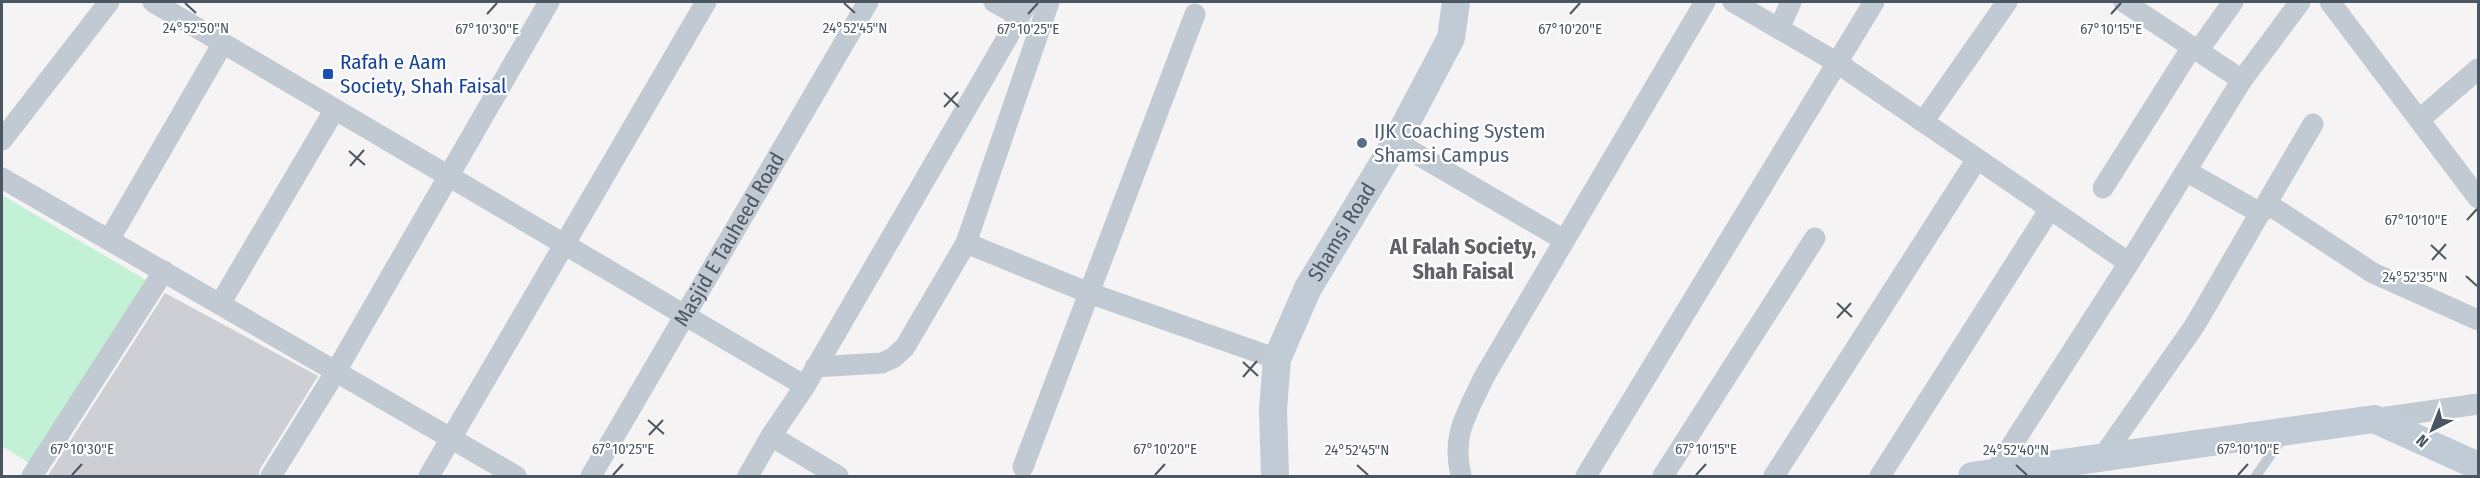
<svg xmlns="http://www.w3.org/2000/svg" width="2480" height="478" font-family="'Fira Sans Condensed',sans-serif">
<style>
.green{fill:#c3f1d5}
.building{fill:#cdcfd5}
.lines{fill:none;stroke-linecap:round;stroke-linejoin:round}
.lane{stroke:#c1cad2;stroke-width:10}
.street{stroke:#c1cad2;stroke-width:21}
.secondary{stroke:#c1cbd6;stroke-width:28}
.ticks{fill:none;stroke:#4a5661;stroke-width:2}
.transit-dot{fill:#1a4fb4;stroke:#fff;stroke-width:2}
.service-dot{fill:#5c6f8a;stroke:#fff;stroke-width:2}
.labels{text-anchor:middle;stroke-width:4.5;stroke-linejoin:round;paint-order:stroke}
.transit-label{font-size:21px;fill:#164399;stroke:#fff;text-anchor:start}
.service-label{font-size:21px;fill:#4e5e75;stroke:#fff;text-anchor:start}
.street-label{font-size:21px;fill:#4a5661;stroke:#fff}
.neighbourhood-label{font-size:22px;font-weight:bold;fill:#5f6368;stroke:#fff}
.ticks-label{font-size:15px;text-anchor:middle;fill:#4a5661;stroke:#fff;stroke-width:4.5;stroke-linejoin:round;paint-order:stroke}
</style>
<rect width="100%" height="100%" fill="#f5f3f3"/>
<path class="green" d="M2,195l154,91 -124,179 -30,-19z"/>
<path class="building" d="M165,293l153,83 -58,93 -2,8h-211z"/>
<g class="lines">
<path class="lane" d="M2256,476l27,-39"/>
<g class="street">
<path d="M153,2l652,384"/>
<path d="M994,2l24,13"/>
<path d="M1733,2l103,60 293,201"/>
<path d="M2124,2l118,78"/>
<path d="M2330,2l148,196"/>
<path d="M1779,29l12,-27"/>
<path d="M2198,51l35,-49"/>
<path d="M2420,119l58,-50"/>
<path d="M1923,122l84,-120"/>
<path d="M2,140l107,-138"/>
<path d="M1396,142l168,98"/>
<path d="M2186,171l74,42"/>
<path d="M2,178l514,298"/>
<path d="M2103,188l89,-141"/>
<path d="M2265,206l48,-82"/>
<path d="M109,240l114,-197"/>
<path d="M966,243l123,50 188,66"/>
<path d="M220,304l115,-195"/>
<path d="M815,367l67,-4 11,-5 12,-11 61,-104 83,-241"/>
<path d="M2374,419l104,-15"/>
<path d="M771,436l67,40"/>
<path d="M2102,458l93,-133 65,-112 8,-6 6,1 99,65 105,47"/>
<path d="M1023,467l172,-453"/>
<path d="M1994,473l135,-210 113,-183 58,-78"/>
<path d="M32,476l132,-205"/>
<path d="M271,476l64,-103 214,-371"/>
<path d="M429,476l277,-474"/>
<path id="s1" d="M591,476l277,-474"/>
<path d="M748,476l23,-40 34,-50 223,-384"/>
<path d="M1461,476c-10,-42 6,-62 23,-99l221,-375"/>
<path d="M1586,476l288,-474"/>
<path d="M1663,476l152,-238"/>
<path d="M1774,476l203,-317"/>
<path d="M1880,476l170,-267"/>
</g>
<g class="secondary">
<path id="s2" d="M1275,476l-2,-66 4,-51 31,-71 88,-146 55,-104 5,-36"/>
<path d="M1972,476l402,-57 104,47"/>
</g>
</g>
<path class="ticks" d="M185,3l11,10M844,3l11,10M487,14l10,-11M1028,14l10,-11M1570,14l10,-11M2111,14l10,-11M944,93l15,14M944,107l14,-15M349,151l16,14M350,166l14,-16M2467,220l10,-11M2431,245l15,14M2432,260l14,-16M2466,276l11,10M1837,303l15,14M1837,318l14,-15M1243,362l15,14M1243,377l14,-16M648,420l16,14M649,435l14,-15M1357,465l11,10M2016,465l11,10M72,475l10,-11M613,475l10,-11M1155,475l10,-11M1696,475l10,-11M2238,475l10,-11"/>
<rect class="transit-dot" x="322" y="68" width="12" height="12" rx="3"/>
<circle class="service-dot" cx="1362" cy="143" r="6"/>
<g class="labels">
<g class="transit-label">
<text x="340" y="69">Rafah e Aam<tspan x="340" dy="24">Society, Shah Faisal</tspan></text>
</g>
<g class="service-label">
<text x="1374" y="138">IJK Coaching System<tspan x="1374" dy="24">Shamsi Campus</tspan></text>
</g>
<g class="street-label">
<text dy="7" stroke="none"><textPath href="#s2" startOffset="260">Shamsi Road</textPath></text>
<text dy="7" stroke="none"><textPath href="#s1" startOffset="274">Masjid E Tauheed Road</textPath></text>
</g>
<g class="neighbourhood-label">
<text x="1463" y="254">Al Falah Society,<tspan x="1463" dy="25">Shah Faisal</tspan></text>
</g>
</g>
<g class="ticks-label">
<text x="196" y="33">24°52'50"N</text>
<text x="855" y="33">24°52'45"N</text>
<text x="487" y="34">67°10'30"E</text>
<text x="1028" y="34">67°10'25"E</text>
<text x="1570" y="34">67°10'20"E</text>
<text x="2111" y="34">67°10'15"E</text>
<text x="2416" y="225">67°10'10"E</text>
<text x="2415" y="282">24°52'35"N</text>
<text x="82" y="454">67°10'30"E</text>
<text x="623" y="454">67°10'25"E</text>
<text x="1165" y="454">67°10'20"E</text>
<text x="1706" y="454">67°10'15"E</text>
<text x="2248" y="454">67°10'10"E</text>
<text x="1357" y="455">24°52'45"N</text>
<text x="2016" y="455">24°52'40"N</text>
</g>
<rect width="2480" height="478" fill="none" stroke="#4a5661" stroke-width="6"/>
<g transform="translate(2432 430) rotate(222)" stroke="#ffffff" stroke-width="4.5" paint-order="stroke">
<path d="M0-4.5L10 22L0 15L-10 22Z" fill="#4a5661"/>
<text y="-9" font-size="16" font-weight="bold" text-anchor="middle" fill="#4a5661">N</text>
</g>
</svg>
